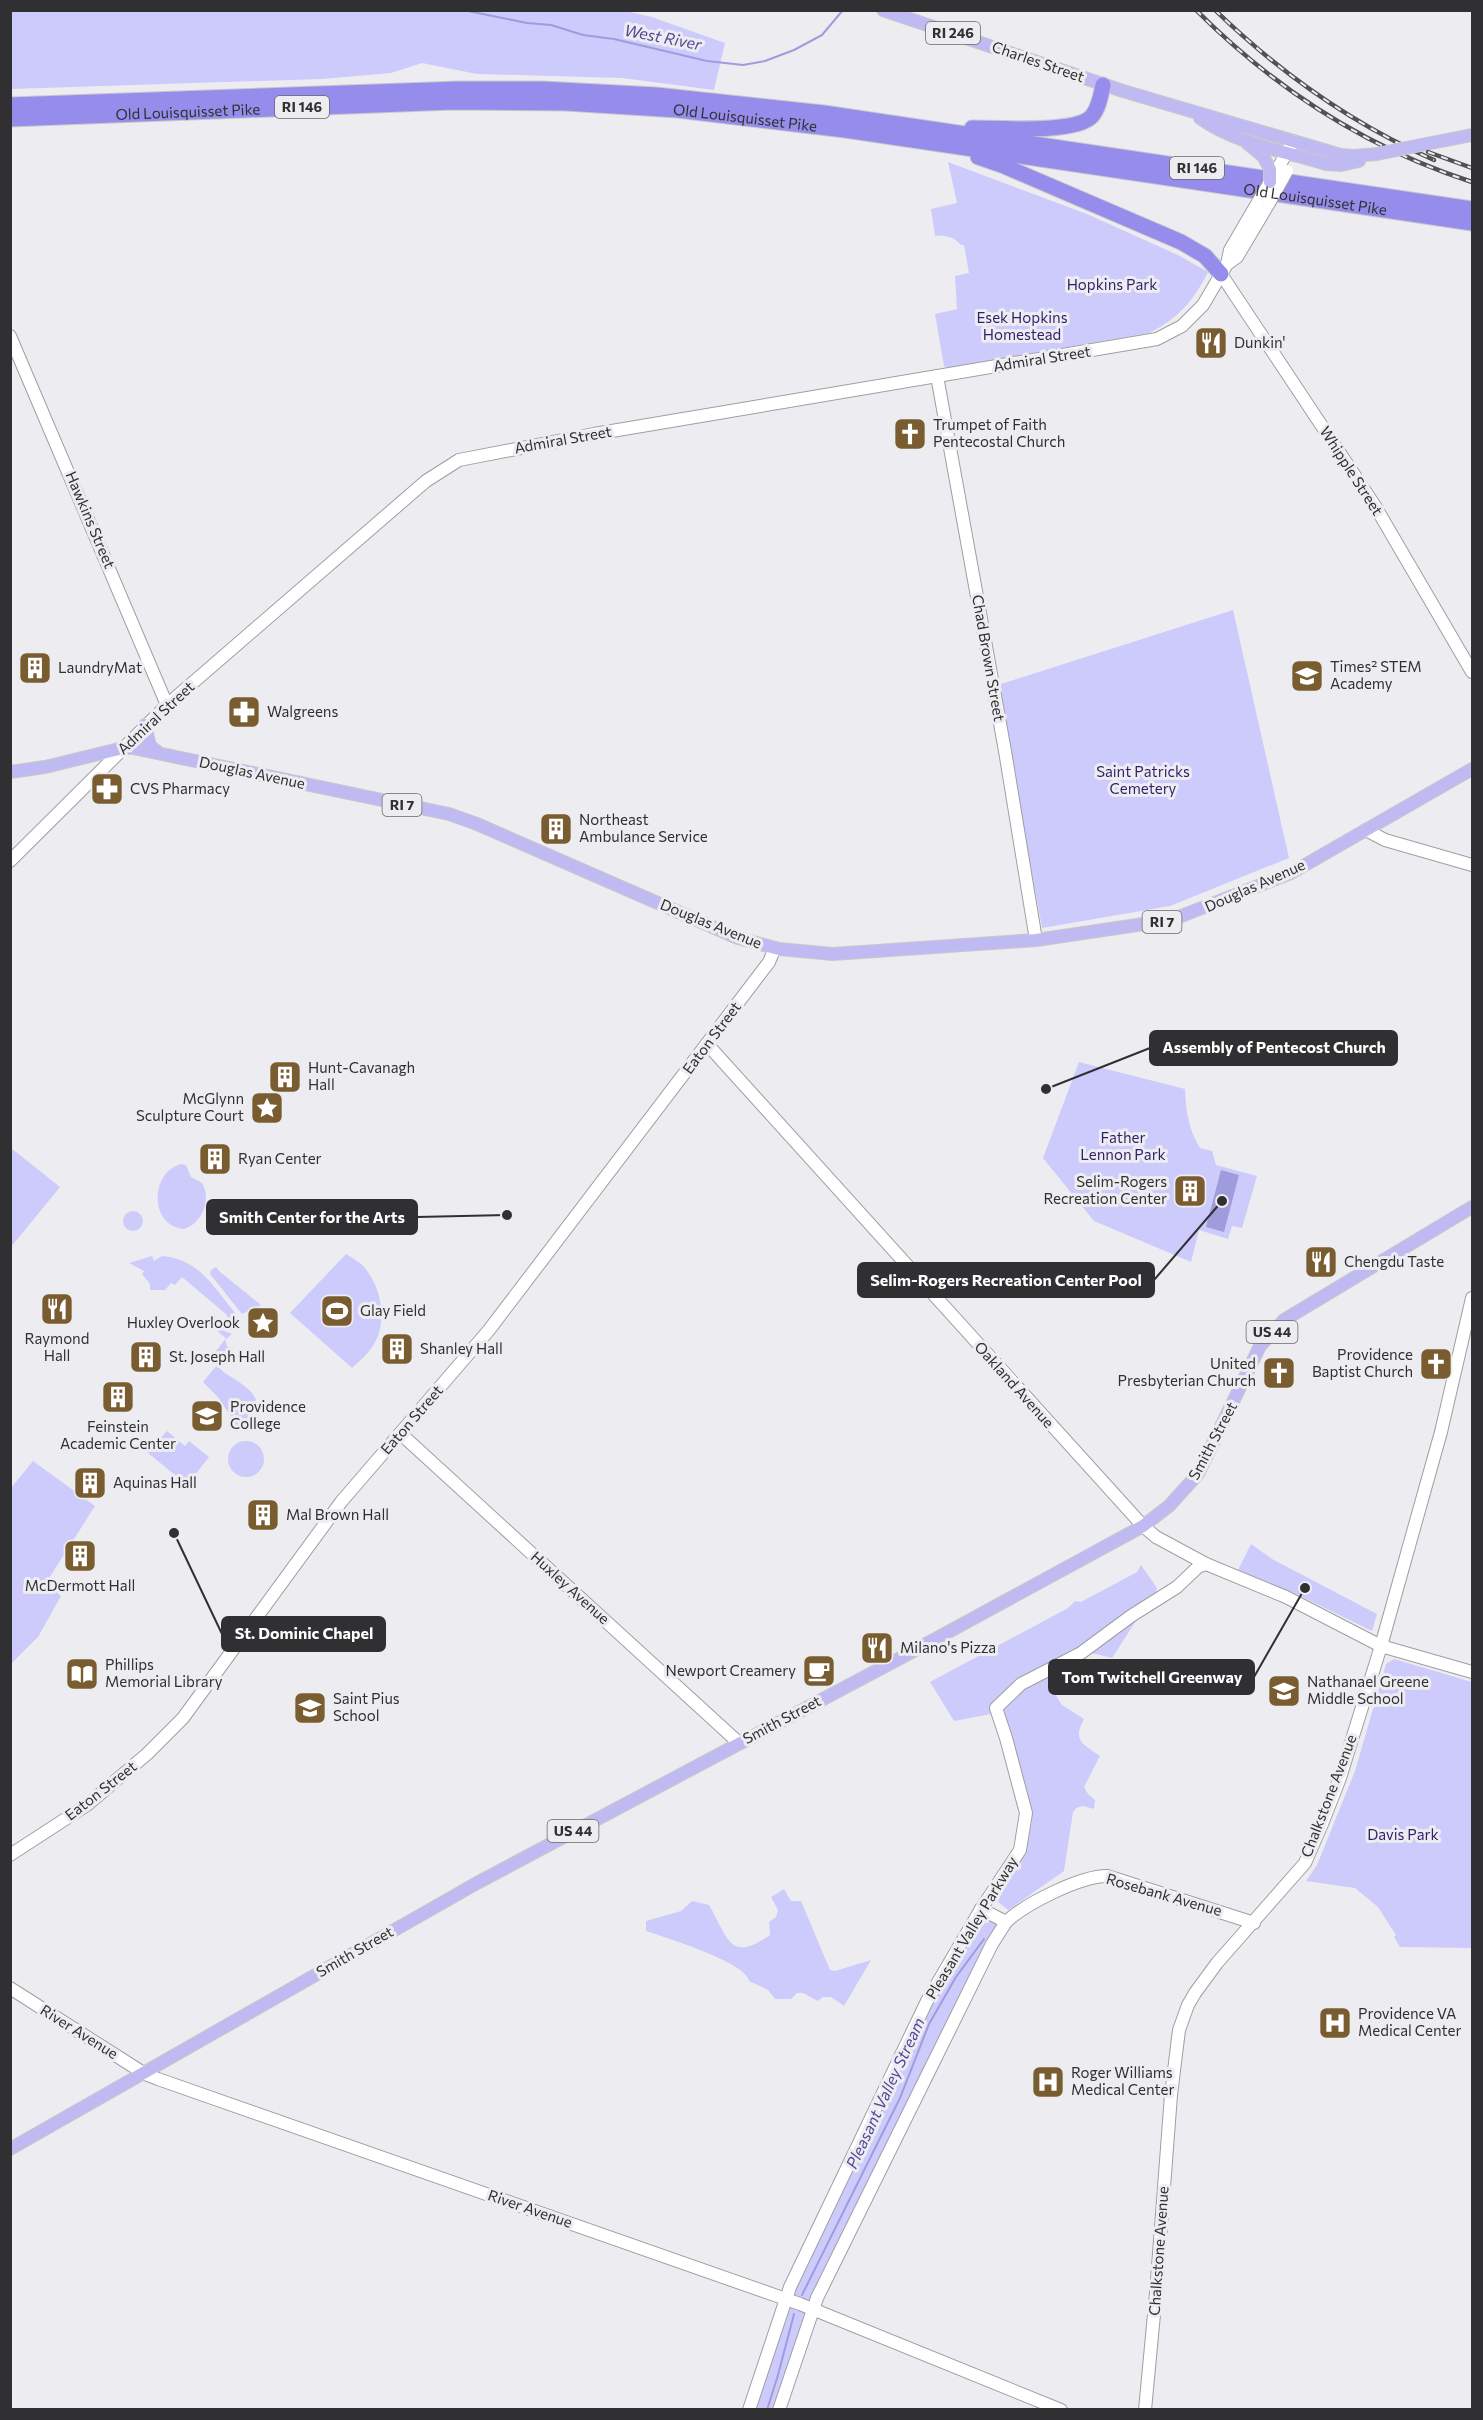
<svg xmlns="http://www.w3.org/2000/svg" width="1483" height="2420" font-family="Commissioner,sans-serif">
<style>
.green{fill:#cdcbfb}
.water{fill:#a09bdc}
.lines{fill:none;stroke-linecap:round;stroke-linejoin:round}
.stream{stroke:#a09bdc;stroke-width:2}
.secondary-casing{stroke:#9f9fa2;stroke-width:14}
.primary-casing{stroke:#c9c9ca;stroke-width:14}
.highway-casing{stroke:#c9c9ca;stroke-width:17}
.secondary{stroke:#fff;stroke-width:12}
.primary{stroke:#c0baf3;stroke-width:12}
.highway{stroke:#968ceb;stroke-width:15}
.rail-casing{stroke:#525255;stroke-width:4.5}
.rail{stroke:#ededf1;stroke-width:2;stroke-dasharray:7;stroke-linecap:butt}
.secondary-bridge-casing{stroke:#9f9fa2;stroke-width:14;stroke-linecap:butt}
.primary-bridge-casing{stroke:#c9c9ca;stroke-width:14;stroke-linecap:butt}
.secondary-bridge{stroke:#fff;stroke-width:12}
.primary-bridge{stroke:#c0baf3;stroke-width:12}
.labels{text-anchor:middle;stroke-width:6;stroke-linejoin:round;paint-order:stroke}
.shield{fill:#ededf1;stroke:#69696b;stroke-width:1.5}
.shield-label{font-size:14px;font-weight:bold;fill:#303032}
.street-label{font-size:15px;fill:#303032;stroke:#ededf1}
.park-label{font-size:15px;fill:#301f6b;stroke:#ededf1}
.poi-label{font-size:15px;fill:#303032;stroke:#ededf1;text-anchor:start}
.water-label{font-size:16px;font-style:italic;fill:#534795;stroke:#ededf1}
.leader{fill:none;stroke:#303032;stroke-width:2}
.callout-dot{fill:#303032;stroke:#ededf1;stroke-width:2}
.callout{fill:#303032;stroke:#303032;stroke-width:2}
.callout-label{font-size:16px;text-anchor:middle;font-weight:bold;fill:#fff}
</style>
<rect width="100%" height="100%" fill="#ededf1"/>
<g class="green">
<path d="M625,11l27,6 73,26 -11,47 -92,-12 -145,-4 -55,-11 -31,10 -69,6 -311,10v-78z"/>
<path d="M948,162l139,52 91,41 30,17c-14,28 -30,47 -59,61l-202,35 -3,-2 -9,-52 22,-5 -2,-33 14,-3 -5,-28h-3c-7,-8 -15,-10 -26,-9l-4,-27 26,-6z"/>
<path d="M1233,610l56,248 -119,48 -128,22 -44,-243z"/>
<path d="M1079,1062l106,27c1,22 3,39 15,59l12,3 4,14 41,11 -15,52 -10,-2 -4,13 -29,-9 -8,32 -97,-41 -51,-63z"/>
<path d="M11,1148l49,39 -49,60z"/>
<path d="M181,1164l5,1 5,12 11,6c10,16 0,41 -18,46 -35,-3 -34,-57 -3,-65z"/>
<circle cx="133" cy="1221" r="10"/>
<path d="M346,1254c6,4 14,8 19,14 18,22 24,60 4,83 -4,6 -11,11 -17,17l-62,-55z"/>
<path d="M152,1256l2,5 8,-5c39,4 51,31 74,58l-3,14 -5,3 -6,-3 5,-13 -45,-38 -7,8 -4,-2 -6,7h-15v-6l-8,-10 2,-3 -15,-8z"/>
<path d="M216,1267l3,4 42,34 -19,9 -32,-40 1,-4z"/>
<path d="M219,1329l13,5 -7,6 2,6 5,3 -4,5 -6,-3 -5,1 -3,9 -4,-2 16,-21 -9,-7z"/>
<path d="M217,1365c7,12 43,23 39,41 -1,6 -7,11 -8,17l5,9 -16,-6 -19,-29 -15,-15z"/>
<path d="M167,1431l18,15 4,-5 20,16 -22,28 -40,-33z"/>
<circle cx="246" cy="1459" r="18"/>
<path d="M33,1461l62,45 -49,77 15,13 -23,41 -27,27v-176z"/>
<path d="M1251,1544l21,15 105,55 -5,17 -78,-38 -57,-21z"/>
<path d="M1141,1565l16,23 -1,3 4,6 -15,10 -33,51 -29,-7 -23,12 -12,20 14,22 22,14c-12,23 -1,24 16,37l-16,31 4,7 7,6 -1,9 -11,-3 -7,2 -3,4 -9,59 -56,39 -10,-8 16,-38 11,-9 7,-34 -6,-4 -29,-104 -43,8 -24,-39 138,-74 7,-7 6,1 56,-30z"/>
<path d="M1394,1659l78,23v266l-72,-1 -6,-10 2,-2 -18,-28 -23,-19 -49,-7 11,-16 38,-94 31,-107z"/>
<path d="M784,1889l7,12h10l29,69 5,1 36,-11 -27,46 -13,-9h-8l-5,4 -15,-8h-6l-6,6h-16l-7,-9 -19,-9c-3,-19 -85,-44 -103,-50v-10l35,-10 11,-10 17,4c20,34 20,58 61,30l-1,-13 7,-5 2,-7 -7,-13z"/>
<path d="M981,1909l21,19 -189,381 -35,100 -30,1 37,-110z"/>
</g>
<path class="water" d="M1221,1170l18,5 -15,57 -18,-5z"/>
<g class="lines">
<g class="stream">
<path d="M463,10l64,13 24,2 32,10 31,4 93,22 36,4 22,-4 29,-11 28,-15 21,-25"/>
<path d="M802,2295l98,-197 29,-74 27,-47 28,-38"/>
<path d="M767,2410l11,-35 16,-61"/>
</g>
<g class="secondary-casing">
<g id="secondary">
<path d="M1277,170l16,-29"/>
<path d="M1227,264l10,-7 32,-54"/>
<path d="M1221,274l154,232 97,166"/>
<path d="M10,336l157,369"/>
<path d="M937,376l68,375 31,189"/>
<path d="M1366,830l19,10 87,25"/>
<path d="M10,861l157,-156 259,-224 33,-21 135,-26 563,-95 25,-13 21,-21 24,-41 3,-14 28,-48"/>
<path d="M707,1044l436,482 13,11 50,27 80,33 95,49 91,26"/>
<path d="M401,1434l338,309"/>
<path d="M10,1855l77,-50 60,-51 36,-36 158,-216 148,-172 280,-368 6,-14"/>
<path d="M981,1909l25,13c19,-18 74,-46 101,-46l147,47"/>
<path d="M10,1988l135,86 13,5 642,225 261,106"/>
<path d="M749,2410l41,-123 137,-286 54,-92 39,-59 6,-37 -20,-75 -10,-30 25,-24 60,-31 50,-37 46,-29 21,-20 8,-3"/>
<path d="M779,2410l38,-112 175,-354 14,-22"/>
<path d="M1145,2410l11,-117 15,-198 8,-65 9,-25 7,-12 22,-30 88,-100 17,-39 18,-46 41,-132 60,-214 31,-134"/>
</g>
</g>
<g class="primary-casing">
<g id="primary">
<path d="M883,10l240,81 218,64 13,1 23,-2"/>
<path d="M1200,118c36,26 84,33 126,46l15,1 18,-4"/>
<path d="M1247,143l16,13 7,13"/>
<path d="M1421,145l51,-10"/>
<path d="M145,725l5,21 9,7"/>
<path d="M10,772l35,-5 78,-19h10l316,66 28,10 261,114 41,11 54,5 203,-14 135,-20 120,-47 181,-104"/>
<path d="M10,2149l467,-266 429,-228 237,-129 26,-20 29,-32 62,-128 24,-26 188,-113"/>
</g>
</g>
<g class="highway-casing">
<g id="highway">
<path d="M10,105l448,-16h85l113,6 168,18 648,96"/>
<path id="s1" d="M10,119l443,-17 112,1 112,7 168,20 627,93"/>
<path d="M972,128c25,0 105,6 120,-12 7,-8 9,-22 11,-31"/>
<path d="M978,157l26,9 177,76 24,14 16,18"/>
</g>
</g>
<use href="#secondary" class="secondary"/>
<use href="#primary" class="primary"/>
<use href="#highway" class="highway"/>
<g class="rail-casing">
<g id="rail">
<path d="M1196,10c79,79 170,138 276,172"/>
<path d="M1215,10c64,62 137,114 219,150"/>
<path d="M1428,152l44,16"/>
</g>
</g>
<use href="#rail" class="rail"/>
<g class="secondary-bridge-casing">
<g id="secondary-bridge">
<path d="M1258,202l19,-32"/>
<path d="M1269,203l18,-32"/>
</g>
</g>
<g class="primary-bridge-casing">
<g id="primary-bridge">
<path d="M1377,154l44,-9"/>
<path d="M1270,182v-13"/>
</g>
</g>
<use href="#secondary-bridge" class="secondary-bridge"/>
<use href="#primary-bridge" class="primary-bridge"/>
</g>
<defs>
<g id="restaurant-square" transform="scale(1.725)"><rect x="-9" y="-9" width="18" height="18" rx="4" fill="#795d30" stroke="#ededf1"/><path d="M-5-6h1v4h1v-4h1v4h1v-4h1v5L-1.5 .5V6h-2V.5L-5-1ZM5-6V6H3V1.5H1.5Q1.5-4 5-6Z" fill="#fff"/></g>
<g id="church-square" transform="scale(1.725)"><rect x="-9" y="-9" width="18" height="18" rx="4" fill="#795d30" stroke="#ededf1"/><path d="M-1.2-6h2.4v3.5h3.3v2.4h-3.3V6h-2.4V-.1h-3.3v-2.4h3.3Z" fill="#fff"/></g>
<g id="building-square" transform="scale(1.725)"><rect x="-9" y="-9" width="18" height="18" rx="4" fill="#795d30" stroke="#ededf1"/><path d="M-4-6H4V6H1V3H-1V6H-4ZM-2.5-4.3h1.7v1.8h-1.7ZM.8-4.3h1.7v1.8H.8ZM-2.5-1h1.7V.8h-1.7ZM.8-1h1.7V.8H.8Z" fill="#fff"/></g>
<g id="school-square" transform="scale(1.725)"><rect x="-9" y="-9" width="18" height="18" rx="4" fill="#795d30" stroke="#ededf1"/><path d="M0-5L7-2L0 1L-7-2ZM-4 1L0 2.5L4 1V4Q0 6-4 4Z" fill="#fff"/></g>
<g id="pharmacy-square" transform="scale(1.725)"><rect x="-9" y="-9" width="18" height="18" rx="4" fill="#795d30" stroke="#ededf1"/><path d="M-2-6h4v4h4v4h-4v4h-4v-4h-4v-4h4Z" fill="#fff"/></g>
<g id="sight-square" transform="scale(1.725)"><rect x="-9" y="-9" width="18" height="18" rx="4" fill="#795d30" stroke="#ededf1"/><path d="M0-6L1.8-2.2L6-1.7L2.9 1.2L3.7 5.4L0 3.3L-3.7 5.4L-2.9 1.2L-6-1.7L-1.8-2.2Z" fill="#fff"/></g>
<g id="stadium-square" transform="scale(1.725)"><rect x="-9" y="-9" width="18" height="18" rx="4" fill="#795d30" stroke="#ededf1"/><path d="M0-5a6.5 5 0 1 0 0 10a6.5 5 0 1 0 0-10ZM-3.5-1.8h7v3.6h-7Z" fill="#fff"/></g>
<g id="university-square" transform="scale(1.725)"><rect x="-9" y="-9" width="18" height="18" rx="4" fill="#795d30" stroke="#ededf1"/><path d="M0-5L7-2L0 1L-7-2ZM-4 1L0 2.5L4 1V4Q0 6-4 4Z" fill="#fff"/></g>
<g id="cafe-square" transform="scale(1.725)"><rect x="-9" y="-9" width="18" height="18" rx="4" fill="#795d30" stroke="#ededf1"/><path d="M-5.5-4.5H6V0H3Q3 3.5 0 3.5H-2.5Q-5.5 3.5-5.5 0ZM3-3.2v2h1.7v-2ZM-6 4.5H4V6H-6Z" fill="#fff"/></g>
<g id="library-square" transform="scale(1.725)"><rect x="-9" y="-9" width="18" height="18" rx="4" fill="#795d30" stroke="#ededf1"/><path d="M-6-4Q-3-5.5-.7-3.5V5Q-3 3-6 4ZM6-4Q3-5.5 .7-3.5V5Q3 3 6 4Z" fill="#fff"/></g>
<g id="hospital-square" transform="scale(1.725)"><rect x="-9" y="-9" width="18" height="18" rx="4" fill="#795d30" stroke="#ededf1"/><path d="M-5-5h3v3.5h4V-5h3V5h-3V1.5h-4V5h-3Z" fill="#fff"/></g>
</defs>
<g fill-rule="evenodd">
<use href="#restaurant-square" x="1211" y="343"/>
<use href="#church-square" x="910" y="434"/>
<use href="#building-square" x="35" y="668"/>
<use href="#school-square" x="1307" y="676"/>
<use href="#pharmacy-square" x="244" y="712"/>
<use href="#pharmacy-square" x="107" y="789"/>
<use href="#building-square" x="556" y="829"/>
<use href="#building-square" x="285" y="1077"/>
<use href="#sight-square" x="267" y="1108"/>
<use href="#building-square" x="215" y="1159"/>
<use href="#building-square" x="1190" y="1191"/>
<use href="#restaurant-square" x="1321" y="1262"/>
<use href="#restaurant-square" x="57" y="1309"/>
<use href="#stadium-square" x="337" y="1311"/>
<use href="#sight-square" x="263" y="1323"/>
<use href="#building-square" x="397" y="1349"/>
<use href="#building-square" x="146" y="1357"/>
<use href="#church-square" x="1436" y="1364"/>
<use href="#church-square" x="1279" y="1373"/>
<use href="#building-square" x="118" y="1397"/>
<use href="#university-square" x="207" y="1416"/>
<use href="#building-square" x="90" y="1483"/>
<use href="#building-square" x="263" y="1515"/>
<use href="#building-square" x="80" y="1556"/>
<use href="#restaurant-square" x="877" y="1648"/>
<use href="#cafe-square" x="819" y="1671"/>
<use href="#library-square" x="82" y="1674"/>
<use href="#school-square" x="1284" y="1691"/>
<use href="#school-square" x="310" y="1708"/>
<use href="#hospital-square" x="1335" y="2023"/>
<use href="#hospital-square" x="1048" y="2082"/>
</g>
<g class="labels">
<g class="shield">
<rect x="926" y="22" width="54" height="22" rx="4.5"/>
<rect x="275" y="96" width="54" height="22" rx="4.5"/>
<rect x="1170" y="157" width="54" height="22" rx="4.5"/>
<rect x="382.5" y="794" width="39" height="22" rx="4.5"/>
<rect x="1142.5" y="911" width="39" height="22" rx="4.5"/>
<rect x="1246.5" y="1321" width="51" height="22" rx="4.5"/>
<rect x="547.5" y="1820" width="51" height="22" rx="4.5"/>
</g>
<g class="shield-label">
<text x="953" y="38">RI 246</text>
<text x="302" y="112">RI 146</text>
<text x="1197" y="173">RI 146</text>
<text x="402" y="810">RI 7</text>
<text x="1162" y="927">RI 7</text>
<text x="1272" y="1337">US 44</text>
<text x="573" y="1836">US 44</text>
</g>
<g class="street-label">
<text transform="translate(1038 62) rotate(19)" y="5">Charles Street</text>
<text dy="5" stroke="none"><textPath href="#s1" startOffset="178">Old Louisquisset Pike</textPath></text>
<text dy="5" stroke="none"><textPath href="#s1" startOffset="736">Old Louisquisset Pike</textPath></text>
<text dy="5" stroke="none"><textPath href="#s1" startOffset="1312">Old Louisquisset Pike</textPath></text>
<text transform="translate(1042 359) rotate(-9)" y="5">Admiral Street</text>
<text transform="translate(563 440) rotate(-10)" y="5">Admiral Street</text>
<text transform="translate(1351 471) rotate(57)" y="5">Whipple Street</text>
<text transform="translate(90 520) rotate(67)" y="5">Hawkins Street</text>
<text transform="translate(988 658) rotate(80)" y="5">Chad Brown Street</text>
<text transform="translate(156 718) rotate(-43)" y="5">Admiral Street</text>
<text transform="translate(252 773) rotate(12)" y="5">Douglas Avenue</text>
<text transform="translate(1255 886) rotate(-24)" y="5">Douglas Avenue</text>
<text transform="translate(711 924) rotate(22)" y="5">Douglas Avenue</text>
<text transform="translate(712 1038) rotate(-53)" y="5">Eaton Street</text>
<text transform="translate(1014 1385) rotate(48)" y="5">Oakland Avenue</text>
<text transform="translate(412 1420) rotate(-49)" y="5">Eaton Street</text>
<text transform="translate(1213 1441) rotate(-62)" y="5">Smith Street</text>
<text transform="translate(570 1588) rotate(42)" y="5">Huxley Avenue</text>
<text transform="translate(782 1720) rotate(-28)" y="5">Smith Street</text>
<text transform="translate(101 1791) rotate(-38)" y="5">Eaton Street</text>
<text transform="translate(1329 1796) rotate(-69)" y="5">Chalkstone Avenue</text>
<text transform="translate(1164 1895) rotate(16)" y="5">Rosebank Avenue</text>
<text transform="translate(972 1928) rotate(-59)" y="5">Pleasant Valley Parkway</text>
<text transform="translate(355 1952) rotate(-30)" y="5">Smith Street</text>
<text transform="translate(79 2032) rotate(32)" y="5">River Avenue</text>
<text transform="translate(530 2209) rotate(19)" y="5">River Avenue</text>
<text transform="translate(1159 2251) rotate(-86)" y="5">Chalkstone Avenue</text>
</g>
<g class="park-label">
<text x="1112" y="290">Hopkins Park</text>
<text x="1022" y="323">Esek Hopkins<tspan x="1022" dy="17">Homestead</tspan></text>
<text x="1143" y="777">Saint Patricks<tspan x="1143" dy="17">Cemetery</tspan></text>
<text x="1123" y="1143">Father<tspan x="1123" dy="17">Lennon Park</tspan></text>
<text x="1403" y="1840">Davis Park</text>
</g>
<g class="poi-label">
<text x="1234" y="348">Dunkin'</text>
<text x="933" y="430">Trumpet of Faith<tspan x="933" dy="17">Pentecostal Church</tspan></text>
<text x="1330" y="672">Times² STEM<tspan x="1330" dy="17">Academy</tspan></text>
<text x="58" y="673">LaundryMat</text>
<text x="267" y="717">Walgreens</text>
<text x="130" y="794">CVS Pharmacy</text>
<text x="579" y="825">Northeast<tspan x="579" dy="17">Ambulance Service</tspan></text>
<text x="308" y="1073">Hunt-Cavanagh<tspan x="308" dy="17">Hall</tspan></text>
<text x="244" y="1104" text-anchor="end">McGlynn<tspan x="244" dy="17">Sculpture Court</tspan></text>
<text x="238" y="1164">Ryan Center</text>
<text x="1167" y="1187" text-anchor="end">Selim-Rogers<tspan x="1167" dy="17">Recreation Center</tspan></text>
<text x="1344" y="1267">Chengdu Taste</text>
<text x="360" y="1316">Glay Field</text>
<text x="240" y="1328" text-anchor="end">Huxley Overlook</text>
<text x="57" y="1344" text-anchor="middle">Raymond<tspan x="57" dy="17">Hall</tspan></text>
<text x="420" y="1354">Shanley Hall</text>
<text x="1413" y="1360" text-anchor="end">Providence<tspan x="1413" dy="17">Baptist Church</tspan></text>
<text x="169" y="1362">St. Joseph Hall</text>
<text x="1256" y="1369" text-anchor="end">United<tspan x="1256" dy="17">Presbyterian Church</tspan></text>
<text x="230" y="1412">Providence<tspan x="230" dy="17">College</tspan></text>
<text x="118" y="1432" text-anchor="middle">Feinstein<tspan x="118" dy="17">Academic Center</tspan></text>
<text x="113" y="1488">Aquinas Hall</text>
<text x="286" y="1520">Mal Brown Hall</text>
<text x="80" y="1591" text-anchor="middle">McDermott Hall</text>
<text x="900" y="1653">Milano's Pizza</text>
<text x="105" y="1670">Phillips<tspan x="105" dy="17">Memorial Library</tspan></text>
<text x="796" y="1676" text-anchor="end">Newport Creamery</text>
<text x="1307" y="1687">Nathanael Greene<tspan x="1307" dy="17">Middle School</tspan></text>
<text x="333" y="1704">Saint Pius<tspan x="333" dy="17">School</tspan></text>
<text x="1358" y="2019">Providence VA<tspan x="1358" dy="17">Medical Center</tspan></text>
<text x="1071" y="2078">Roger Williams<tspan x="1071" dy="17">Medical Center</tspan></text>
</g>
<g class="water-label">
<text transform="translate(663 37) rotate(11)" y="6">West River</text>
<text transform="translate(885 2093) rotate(-65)" y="6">Pleasant Valley Stream</text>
</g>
</g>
<path class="leader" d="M1046 1089L1150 1048M507 1215L417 1217M1222 1201L1154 1280M174 1533L222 1634M1305 1588L1254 1677"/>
<g class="callout-dot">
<circle cx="1046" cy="1089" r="6"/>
<circle cx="507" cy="1215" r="6"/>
<circle cx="1222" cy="1201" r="6"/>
<circle cx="174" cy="1533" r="6"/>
<circle cx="1305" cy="1588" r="6"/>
</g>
<g class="callout">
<rect x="1150" y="1031" width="247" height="34" rx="6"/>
<rect x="207" y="1200" width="210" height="34" rx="6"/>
<rect x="858" y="1263" width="296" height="34" rx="6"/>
<rect x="222" y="1617" width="163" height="34" rx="6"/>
<rect x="1049" y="1660" width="205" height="34" rx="6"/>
</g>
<g class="callout-label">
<text x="1274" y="1053">Assembly of Pentecost Church</text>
<text x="312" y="1223">Smith Center for the Arts</text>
<text x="1006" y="1286">Selim-Rogers Recreation Center Pool</text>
<text x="304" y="1639">St. Dominic Chapel</text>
<text x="1152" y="1683">Tom Twitchell Greenway</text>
</g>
<rect width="1483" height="2420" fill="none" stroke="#303032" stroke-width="24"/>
</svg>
